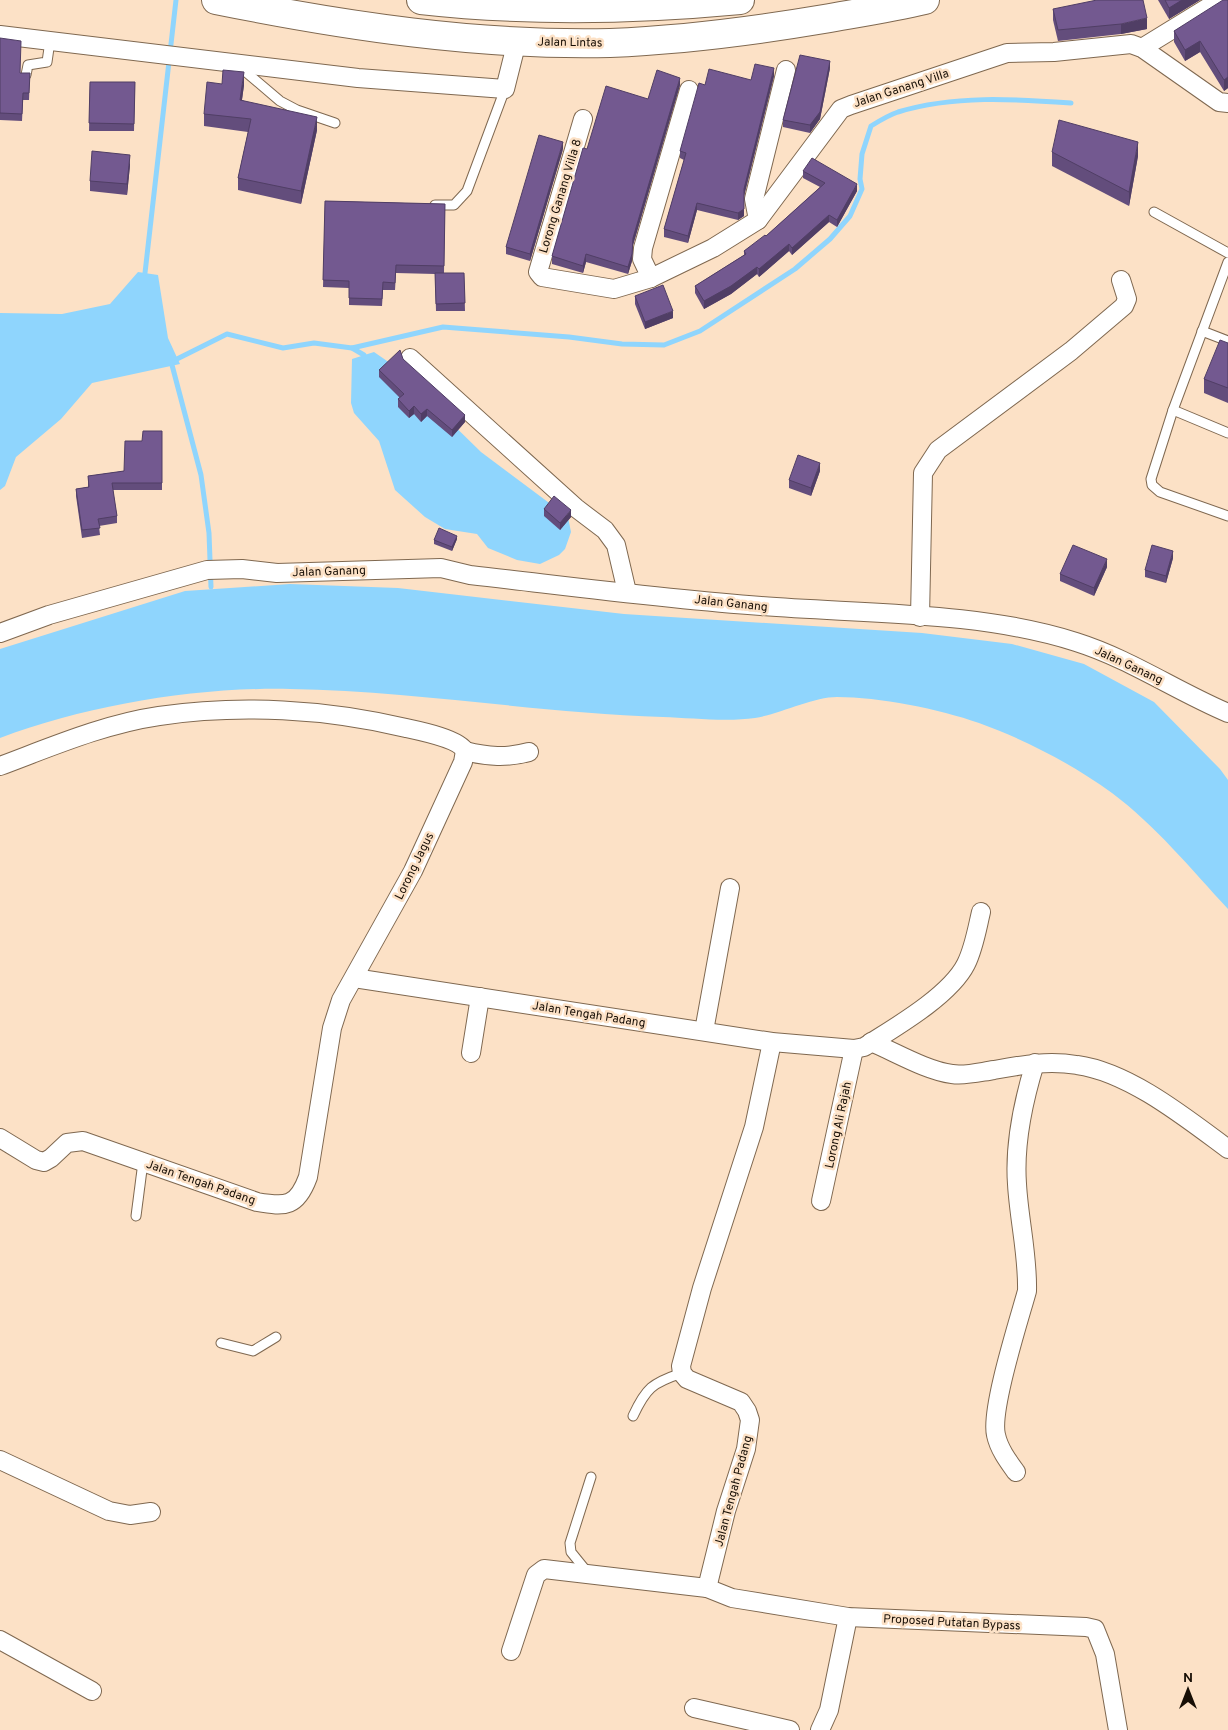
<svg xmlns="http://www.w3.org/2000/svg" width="1228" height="1730" font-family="Overpass,sans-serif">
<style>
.water{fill:#8fd5fd}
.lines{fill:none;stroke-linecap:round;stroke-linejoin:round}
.stream{stroke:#8fd5fd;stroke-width:5}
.lane-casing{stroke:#7f6850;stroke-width:11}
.street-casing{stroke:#7f6850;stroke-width:20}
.highway-casing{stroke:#7f6850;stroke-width:30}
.lane{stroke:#fff;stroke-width:9}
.street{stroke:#fff;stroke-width:18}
.highway{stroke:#fff;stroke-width:28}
.wall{fill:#634d7c}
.shaded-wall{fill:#503e65}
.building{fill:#735990;stroke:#503e65}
.labels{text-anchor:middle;stroke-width:5;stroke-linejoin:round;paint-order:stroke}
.street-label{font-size:12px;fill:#170e05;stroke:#fce1c6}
</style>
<rect width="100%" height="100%" fill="#fce1c6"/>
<g class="water">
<path d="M138,272l20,3 10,63 12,26 -88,19 -31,36 -45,38 -11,29 -5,4v-177l62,1 48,-10z"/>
<path d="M374,352l16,11 91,89 87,65 3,15 -6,17 -6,6 -19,9 -23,-4 -29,-12 -11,-14 -32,-5 -20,-12 -30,-27 -16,-49 -25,-28 -3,-10 1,-44z"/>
<path d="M290,584l108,4 226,26 298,19 90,11 72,20 70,38 66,67 8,11v129c-36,-39 -73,-84 -116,-116 -40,-29 -86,-53 -133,-70 -40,-14 -100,-26 -142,-26 -24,0 -57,17 -82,21 -27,4 -65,0 -92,-1 -125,-4 -248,-26 -373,-28 -95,-2 -201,16 -290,49v-89l185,-58z"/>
</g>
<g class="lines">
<g class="stream">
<path d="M145,273l31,-273"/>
<path d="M352,348l91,-21 126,10 53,7 42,1 36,-14 95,-62 35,-30 20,-23 12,-27 -2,-10 2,-25 9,-28c8,-5 18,-11 27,-14 56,-17 116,-13 173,-9"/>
<path d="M177,359l50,-25 56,14 31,-5 38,5 12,7"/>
<path d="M172,365l29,110 8,58 2,54"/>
</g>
<g class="lane-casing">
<g id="lane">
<path d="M240,67l40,34 17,9 38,13"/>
<path d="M26,75l2,-10 19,-3 3,-21"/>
<path d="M435,205h19l13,-14 38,-102"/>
<path d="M1154,212l74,41"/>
<path d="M1228,262l-55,148 -22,69 1,6 8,7 68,24"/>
<path d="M1202,331l26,10"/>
<path d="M1173,410l55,23"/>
<path d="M136,1216l7,-54"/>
<path d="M221,1343l32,8 23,-14"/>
<path d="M633,1416c13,-28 19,-33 49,-43"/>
<path d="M588,1573l-17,-21 -1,-9 21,-66"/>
</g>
</g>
<g class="street-casing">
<g id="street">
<path d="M0,35l358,43 147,11 12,-48"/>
<path d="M1142,48l78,-48"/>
<path d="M583,119l-45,153 4,5 72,12 37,-11 62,-30 45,-28 83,-111 10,-4 156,-52 47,-1 77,-8 11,4 77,54 9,1"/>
<path d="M758,220l-4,-21 32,-129"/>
<path d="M651,278l-9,-19 1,-11 46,-158"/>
<path d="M410,358l166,150 29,22 11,15 11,47"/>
<path d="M920,617l3,-144 15,-23 133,-99 53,-45 3,-7 -6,-19"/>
<path d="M0,633l49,-18 158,-45 35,-1 35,4 164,-5 29,7c97,11 194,24 291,31 101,8 219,5 315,36 54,17 100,49 152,71"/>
<path d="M465,751c23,6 42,7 64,1"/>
<path d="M0,766c51,-19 104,-42 159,-50 81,-12 167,-7 247,12 14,3 53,11 59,23"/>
<path d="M354,978l418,64 82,7 10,-2c30,-19 86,-51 102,-83 8,-16 11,-35 15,-52"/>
<path d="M704,1031l26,-143"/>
<path d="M871,1042c24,10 56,29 81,32 14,2 28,-2 42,-4 28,-5 54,-10 83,-5 52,7 109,53 151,84"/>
<path d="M471,1053l9,-56"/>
<path d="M0,1138l36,22 8,2 7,-4 16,-15 16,-2 174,61c29,5 40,5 51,-25l24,-149 9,-28 72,-129 50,-109 2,-11"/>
<path d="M821,1201l33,-152"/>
<path d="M0,1460l109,51 21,4 21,-3"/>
<path d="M1016,1472c-8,-11 -17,-23 -20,-37 -6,-25 23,-115 31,-144 1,-36 -8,-71 -10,-107 -3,-41 6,-82 18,-121"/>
<path d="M707,1588l19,-77 20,-62 4,-29 -3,-9 -6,-9 -54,-23 -5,-6 -1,-7 21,-78 52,-161 18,-85"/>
<path d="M0,1640l92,51"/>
<path d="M511,1651l25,-76 8,-6 163,19 25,10 116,19 238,10 9,2 10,25 13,76"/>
<path d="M694,1708l96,22"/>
<path d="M820,1730l9,-20 19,-93"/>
</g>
</g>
<g class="highway-casing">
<g id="highway">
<path d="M216,0c129,26 262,46 394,43 72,-3 143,-12 214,-24 34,-6 68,-11 101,-19"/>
<path d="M421,0c107,12 212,10 319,0"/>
</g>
</g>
<use href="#lane" class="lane"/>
<use href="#street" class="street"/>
<use href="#highway" class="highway"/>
</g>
<g class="wall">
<path d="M1158,0h42l-31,19z"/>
<path d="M1228,0v88l-4,3 -24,-39 -15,9 -11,-19v-11z"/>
<path d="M1053,9l94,20 -26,5 -63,7 -5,-21z"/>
<path d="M0,38l20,35h10l-1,27h-6l-1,21 -22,-1z"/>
<path d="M830,68l-10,51 -10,14 -27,-6v-7z"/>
<path d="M774,76l-30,120v20l-6,4 -41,-10 -9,33 -24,-6v-8l20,-69 -4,-2v-7l25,-66 46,-5z"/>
<path d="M90,82h45l-1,49h-45z"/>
<path d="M222,84l22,1 -2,15 75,30 -16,74 -63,-14v-12l10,-46 -44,-6v-12z"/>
<path d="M680,85l-47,160 -1,16 -4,13 -42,-12 -3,11 -31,-9v-8l35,-107 61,-50z"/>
<path d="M563,149l-33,112 -24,-7v-7z"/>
<path d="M1052,152l86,4 -9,50 -77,-40z"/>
<path d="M130,165l-3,30 -37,-4v-10z"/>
<path d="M803,171l54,20 -20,36 -8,-5 -37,33 -3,-4 -30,26 -2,-3 -26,20 -27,15 -9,-16v-7l49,-31v-4l22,-15 54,-49 -17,-9z"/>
<path d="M325,201l120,3 -1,69h20l1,38h-29l-1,-37 -39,-1 -1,17h-12l-1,16 -33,-1v-17l-26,-1z"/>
<path d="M635,296l38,22 -28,11 -10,-25z"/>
<path d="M1228,343v60l-24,-10v-14z"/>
<path d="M403,359l62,63 -13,15 -25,-21 -6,6 -7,-8 -5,4 -11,-11v-8l2,-1 -21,-21v-7z"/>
<path d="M162,431v59h-49l4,26v7l-18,3 1,9 -18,3 -6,-42v-7l12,-2v-11l36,-5 18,-30z"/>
<path d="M820,471l-9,25 -22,-8v-8z"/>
<path d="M544,509l27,8 -11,13 -16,-14z"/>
<path d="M457,539l-5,12 -18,-7v-4z"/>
<path d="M1173,558l-7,25 -21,-6v-7z"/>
<path d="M1107,567l-13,29 -34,-15v-7z"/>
</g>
<g class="shaded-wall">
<path d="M1182,0h18l-31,19v-11z"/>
<path d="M1147,18v11l-26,5v-10z"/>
<path d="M1200,41v11l-15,9v-11z"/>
<path d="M830,61v7l-10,51 -10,14v-8z"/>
<path d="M774,68v8l-30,120v-7z"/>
<path d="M244,72v13l-4,28v-13z"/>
<path d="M1228,77v11l-4,3v-11z"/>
<path d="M680,78v7l-47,160 -1,16 -4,13v-7l5,-29z"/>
<path d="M317,117v13l-16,74v-13z"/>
<path d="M563,142v7l-33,112v-7z"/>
<path d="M1138,142v14l-9,50v-14z"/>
<path d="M130,155v10l-3,30v-11z"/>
<path d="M857,184v7l-20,36v-7z"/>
<path d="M697,203v7l-9,33v-7z"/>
<path d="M744,209v7l-6,4v-7z"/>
<path d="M829,215v7l-37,33v-7z"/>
<path d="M789,244v7l-30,26v-8z"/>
<path d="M586,254v8l-3,11v-7z"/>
<path d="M757,267v7l-26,20 -27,15v-8z"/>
<path d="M673,311v7l-28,11v-7z"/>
<path d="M414,406v8l-5,4v-7z"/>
<path d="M427,409v7l-6,6v-8z"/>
<path d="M465,415v7l-13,15v-7z"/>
<path d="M820,463v8l-9,25v-8z"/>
<path d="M571,510v7l-11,13v-7z"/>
<path d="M457,536v3l-5,12v-4z"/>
<path d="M1173,551v7l-7,25v-7z"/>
<path d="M1107,559v8l-13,29v-8z"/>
</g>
<g class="building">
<path d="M1097,0h46l4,18 -26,6 -63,6 -5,-21z"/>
<path d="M1165,0h17l-13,8z"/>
<path d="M1223,0h5v77l-4,3 -24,-39 -15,9 -11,-19z"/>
<path d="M0,38l21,3 -1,32h10l-1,20h-6l-1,21 -22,-1z"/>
<path d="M800,55l30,6 -10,51 -10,13 -27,-5z"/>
<path d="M755,64l19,4 -30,121v20l-6,4 -41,-10 -9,33 -24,-7 22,-76 -6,-2 19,-68 6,2 4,-16 42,11z"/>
<path d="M223,70l21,2 -4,28 77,17 -16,74 -63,-13 13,-59 -47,-5 3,-32 15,2z"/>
<path d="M657,70l23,8 -47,160 -1,16 -4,13 -42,-13 -3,12 -31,-10 31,-108 4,1 19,-63 42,13z"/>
<path d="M90,82h45l-1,42 -45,-1z"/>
<path d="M1059,120l79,22 -9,50 -77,-40z"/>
<path d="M539,135l24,7 -33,112 -24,-7z"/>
<path d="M92,151l38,4 -3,29 -37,-3z"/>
<path d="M812,158l45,26 -20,36 -8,-5 -37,33 -3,-4 -30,25 -2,-2 -26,19 -27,15 -9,-15 51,-32 -2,-3 21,-16 1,1 59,-53 -22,-12z"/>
<path d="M325,201l120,3 -1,62 -48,-1 -1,18 -12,-1 -1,17 -33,-1v-17l-26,-1z"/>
<path d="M435,273h29l1,30 -29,1z"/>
<path d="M663,285l10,26 -28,11 -10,-26z"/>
<path d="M1220,340l8,3v45l-24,-9z"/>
<path d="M400,350l3,9 62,56 -13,15 -25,-21 -6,5 -7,-8 -5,5 -11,-12 6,-5 -25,-24z"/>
<path d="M143,431h19v52h-50l5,33 -19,3 2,9 -18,2 -6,-41 13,-2 -1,-11 36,-5 1,-30h17z"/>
<path d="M798,455l22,8 -9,25 -22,-8z"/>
<path d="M554,496l17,14 -11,13 -16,-14z"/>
<path d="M439,528l18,8 -5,11 -18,-7z"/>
<path d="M1073,545l34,14 -13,29 -34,-14z"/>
<path d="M1152,545l21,6 -7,25 -21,-6z"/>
</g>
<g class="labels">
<g class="street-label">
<text transform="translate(570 42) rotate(1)" y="4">Jalan Lintas</text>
<text transform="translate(901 88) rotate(-18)" y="4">Jalan Ganang Villa</text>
<text transform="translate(560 196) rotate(-73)" y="4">Lorong Ganang Villa 8</text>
<text transform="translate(329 571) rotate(-2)" y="4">Jalan Ganang</text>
<text transform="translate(731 603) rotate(6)" y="4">Jalan Ganang</text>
<text transform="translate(1129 665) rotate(25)" y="4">Jalan Ganang</text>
<text transform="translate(414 866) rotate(-64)" y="4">Lorong Jagus</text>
<text transform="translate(589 1014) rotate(9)" y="4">Jalan Tengah Padang</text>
<text transform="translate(838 1125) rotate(-78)" y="4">Lorong Ali Rajah</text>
<text transform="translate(201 1182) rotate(19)" y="4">Jalan Tengah Padang</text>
<text transform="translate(733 1491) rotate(-75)" y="4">Jalan Tengah Padang</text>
<text transform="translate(952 1622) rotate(3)" y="4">Proposed Putatan Bypass</text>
</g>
</g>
<g transform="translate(1188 1690)" stroke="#fce1c6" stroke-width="4" paint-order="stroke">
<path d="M0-4L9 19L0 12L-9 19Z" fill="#170e05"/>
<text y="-8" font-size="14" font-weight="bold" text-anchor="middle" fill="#170e05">N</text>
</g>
</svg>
